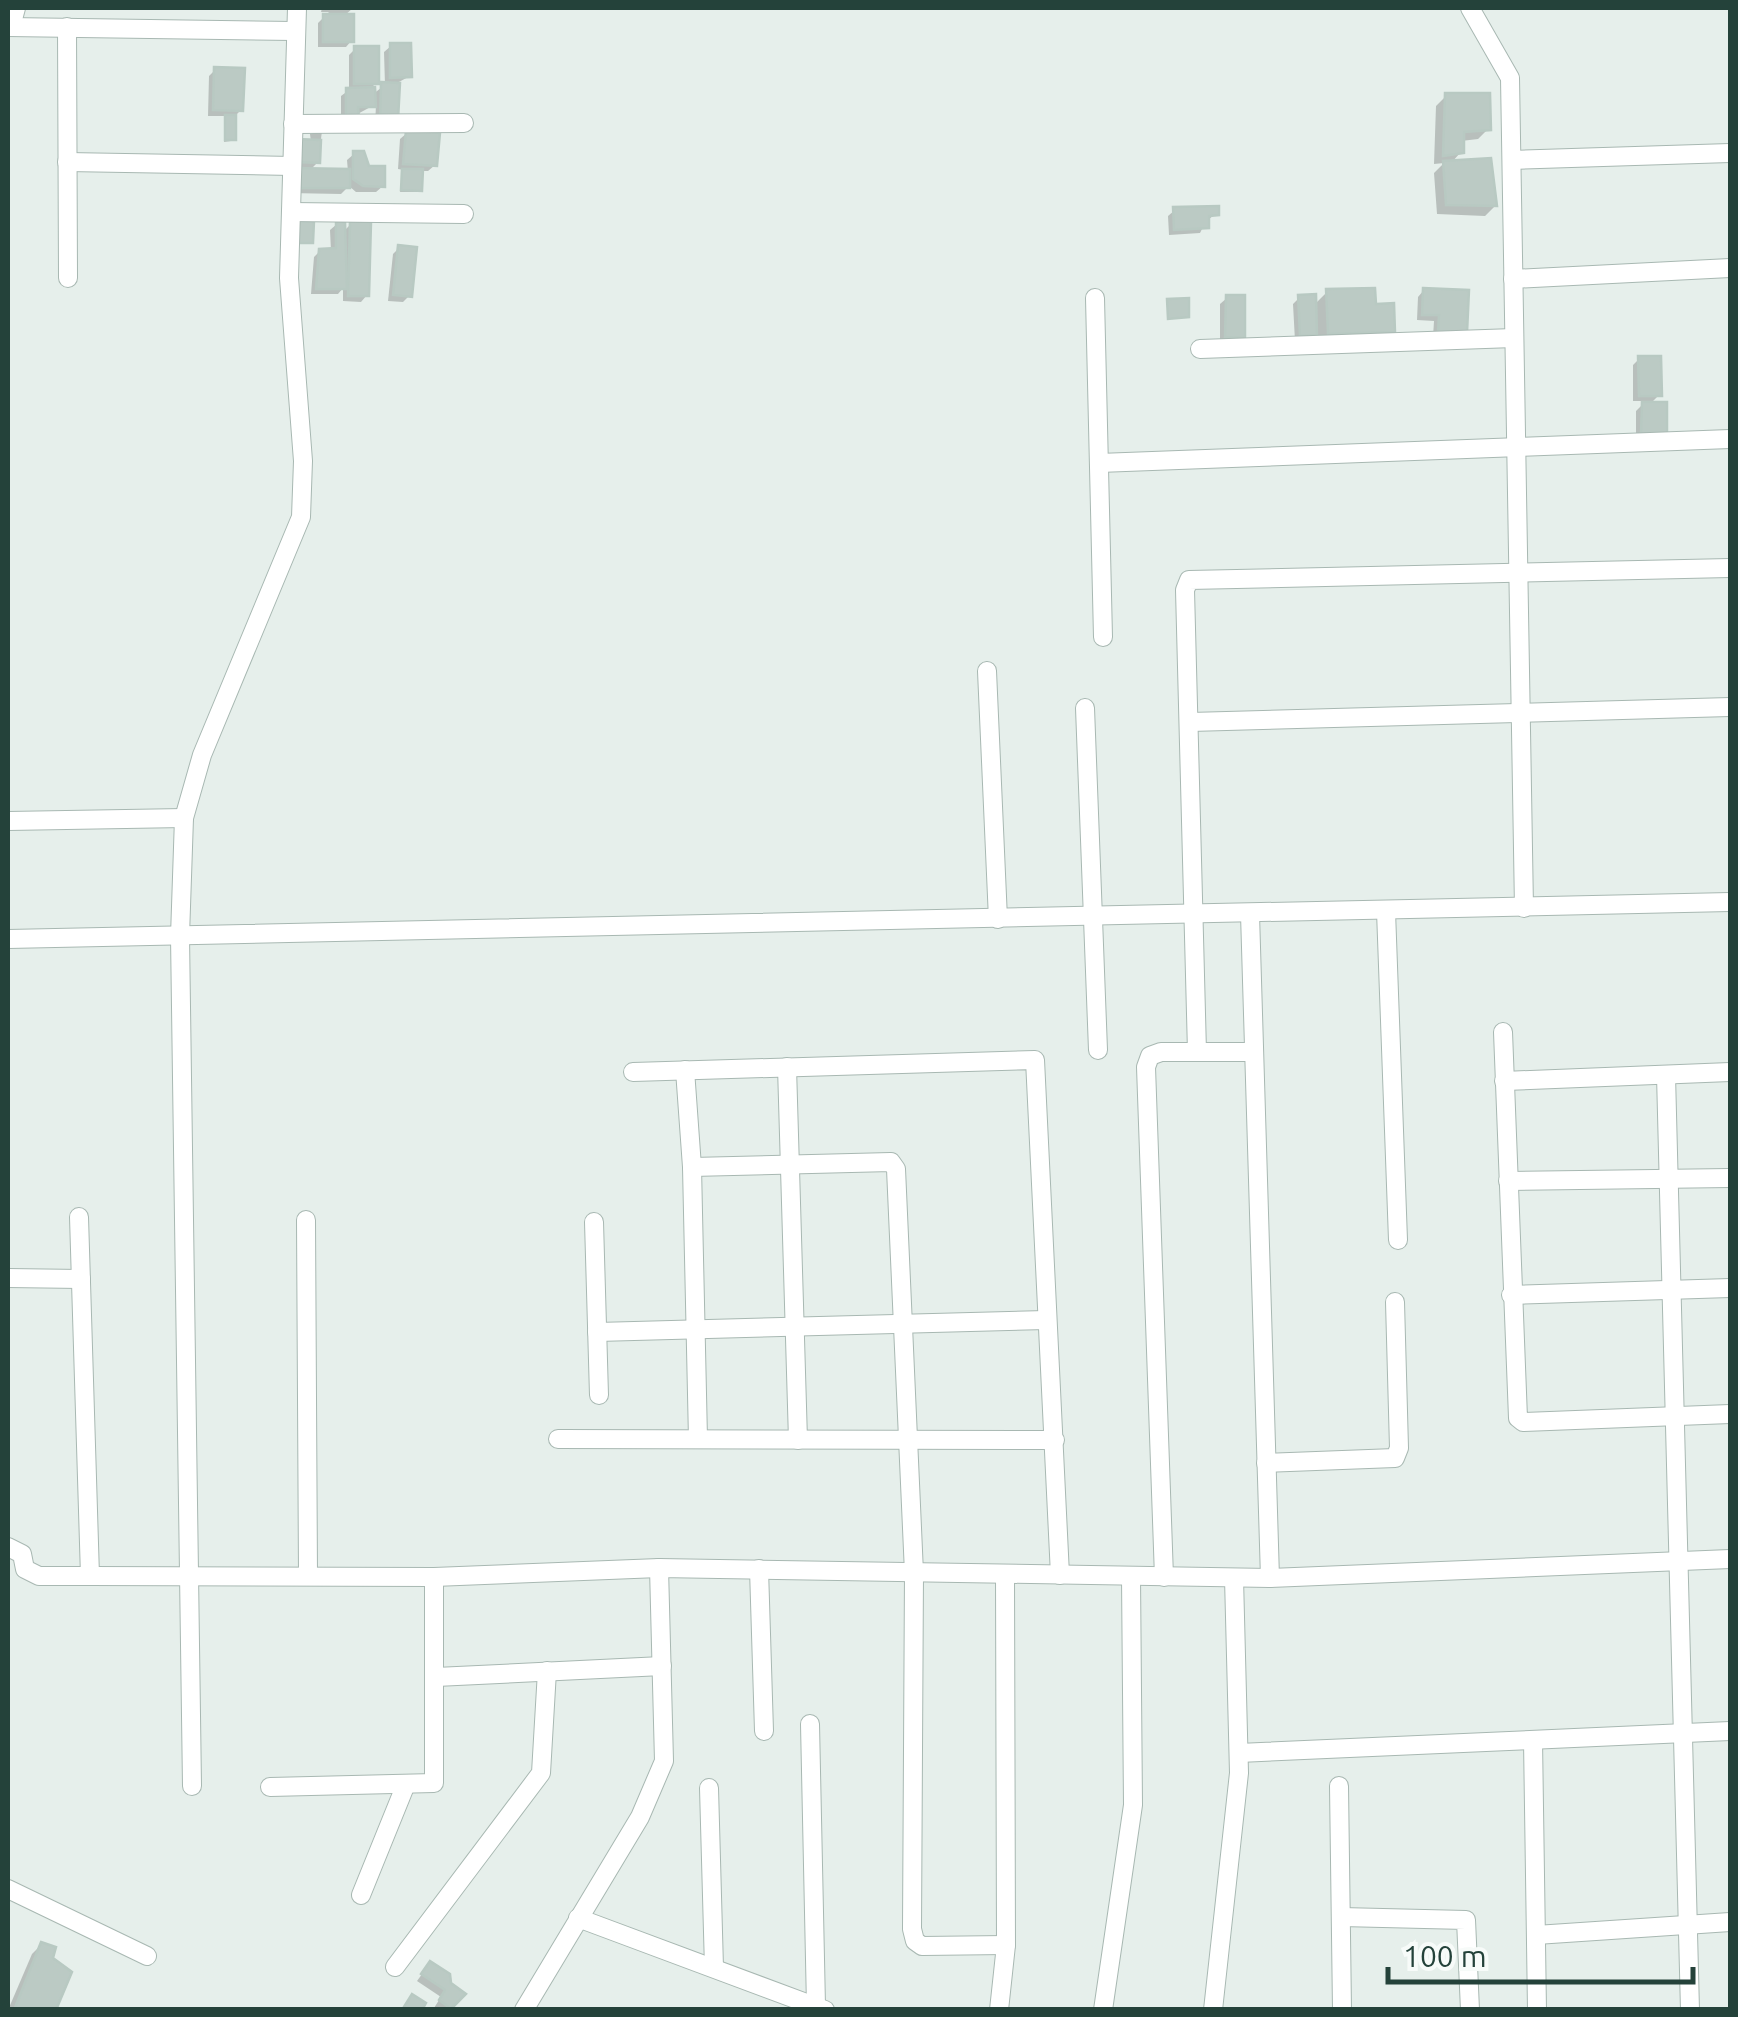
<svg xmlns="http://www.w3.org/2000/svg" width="1738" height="2017" font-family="Ubuntu,sans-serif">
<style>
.shadow{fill:#0003}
.building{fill:#bbcac4;stroke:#b8c9c2;stroke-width:2.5}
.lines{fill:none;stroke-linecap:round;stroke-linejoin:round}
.street-casing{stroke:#a8b8b2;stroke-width:20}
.street{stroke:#fff;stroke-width:18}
</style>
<rect width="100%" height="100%" fill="#e6efeb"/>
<g class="shadow">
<path d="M322,8h31l-9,8 8,24 -6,7h-28v-24l11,-11h-8z"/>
<path d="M391,46l19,30 -13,7 -1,35 -21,10 1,-24 -35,19v-27l8,-6v-35l6,-6 21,34 -7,7 4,4 12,-9 -1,-33z"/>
<path d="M215,70l26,40 -8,8 -2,23 -7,1 3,-26h-19l1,-40z"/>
<path d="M1446,96l42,33 -10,10 -17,2v11l-10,11 44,43 -10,10 -48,-2 -3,-41 10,-10 -10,1 2,-58z"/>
<path d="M322,131l-4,31 -9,9 39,1 -1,-12 7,-6 29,32 -7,6h-20l-7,-6 -8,8 -52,-1v-16l22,-35 -1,-8z"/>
<path d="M407,133l28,32 -7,6h-8l-3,21h-17l4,-22 -6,-1 2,-30z"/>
<path d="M1175,210l41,4 -10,7 -6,12 -31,2 -1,-19z"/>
<path d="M337,224l6,8 8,-8 16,71 -6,7 -18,-1v-13l-5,6h-27l3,-37 6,-6h11l-1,-21z"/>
<path d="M399,248l10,48 -6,6 -15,-1 5,-47z"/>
<path d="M1424,290l41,42 -32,5 1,-16 -17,-1 1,-23z"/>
<path d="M1327,292l47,15 18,24 -10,10 -64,2v-12l-10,9 -13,1 -2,-37 7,-7 14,8z"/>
<path d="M1227,298l15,39 -6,6h-16v-39z"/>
<path d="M1639,359l20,36 -10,10 15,28 -28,6v-28l10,-10h-13v-36z"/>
<path d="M42,1944l11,66h-45l24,-56z"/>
<path d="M425,1970l38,25 -16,15h-22l9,-2 7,-11 -24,-16z"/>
</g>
<g class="building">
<rect x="323" y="14" width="31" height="28"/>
<path d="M390,43h21l1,34 -22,1z"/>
<rect x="354" y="46" width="25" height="38"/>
<path d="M214,67l31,1 -2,43 -30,-1z"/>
<path d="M381,82l19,1 -2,37 -18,4z"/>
<path d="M375,87l1,20h-18l1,11h-13v-30z"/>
<path d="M1445,93h45l1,37 -27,2v21l-21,3z"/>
<rect x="225" y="115" width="11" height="25"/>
<path d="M406,130l34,3 -3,33 -34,-2z"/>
<path d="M297,139l24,1 -1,23 -24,-1z"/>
<path d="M353,151h11l5,15h16v21l-22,-1 -10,-7z"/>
<path d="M1491,158l6,48 -51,-1 -3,-44z"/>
<path d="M294,168l56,1v19h-56z"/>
<path d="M402,169h21l-1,22 -21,-1z"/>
<path d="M1219,206v9l-10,1v12l-35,2 -1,-23z"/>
<path d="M295,221h19l-1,22h-18z"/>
<path d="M350,221l21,1 -2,74h-21z"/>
<path d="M336,222h9l2,67h-31l3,-40 17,-1z"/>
<path d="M398,245l19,2 -5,50 -19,-2z"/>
<path d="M1375,288l1,16 18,-1 1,29 -67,2 -2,-45z"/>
<path d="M1423,288l46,2 -2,43 -29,-1 1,-17h-17z"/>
<path d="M1316,294l1,41 -17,1 -2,-41z"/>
<path d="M1226,295h19v43l-20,-1z"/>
<path d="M1189,298v19l-21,2 -1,-20z"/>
<path d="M1638,356h23l1,40h-23z"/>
<path d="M1642,402h25v32h-26z"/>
<path d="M41,1942l15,5 -3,11 19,14 -16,38h-42z"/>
<path d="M430,1961l20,13 1,9 15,11 -15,15 -12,-9 6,-10 -24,-16z"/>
<path d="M412,1994l14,9 -4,7h-20z"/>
</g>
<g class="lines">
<g class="street-casing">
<g id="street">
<path d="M1470,8l40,70 14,830"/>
<path d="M8,27l286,4"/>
<path d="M11,27l5,-19"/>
<path d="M67,27l1,251"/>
<path d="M293,124l171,-1"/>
<path d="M1512,160l218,-7"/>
<path d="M67,162l225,4"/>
<path d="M291,212l173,2"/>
<path d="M1513,279l217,-11"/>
<path d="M1095,298l8,339"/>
<path d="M1200,349l314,-11"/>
<path d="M1099,463l631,-24"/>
<path d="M987,671l11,248"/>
<path d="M1085,708l13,342"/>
<path d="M1190,722l540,-15"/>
<path d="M8,821l176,-3"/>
<path d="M1386,911l12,329"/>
<path d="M1250,914l20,664"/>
<path d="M8,939l1722,-37"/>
<path d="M1503,1032l15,386 5,4 207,-8"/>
<path d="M1197,1052l-12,-462 4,-10 541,-12"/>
<path d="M787,1067l11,373"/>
<path d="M685,1070l7,97 6,272"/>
<path d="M633,1072l402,-12 25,515"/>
<path d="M1666,1075l24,935"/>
<path d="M1504,1081l226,-9"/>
<path d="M692,1167l199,-5 5,7 18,404 -2,356 3,12 7,5 84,-1"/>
<path d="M1508,1181l222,-3"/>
<path d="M79,1217l11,359"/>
<path d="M306,1220l2,356"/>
<path d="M594,1222l5,173"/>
<path d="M8,1278l73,1"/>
<path d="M1511,1295l219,-7"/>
<path d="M597,1332l449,-12"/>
<path d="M558,1439l497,1"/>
<path d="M1266,1463l129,-5 4,-10 -4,-146"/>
<path d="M8,1547l14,7 3,15 14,7h51l344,1 225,-9 611,10 460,-19"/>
<path d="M759,1569l5,162"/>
<path d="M1164,1577l-18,-510 4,-11 11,-4h93"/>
<path d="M436,1677l226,-11"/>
<path d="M810,1724l6,282"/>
<path d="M1533,1740l4,270"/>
<path d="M1239,1753l491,-22"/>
<path d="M192,1786l-12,-850 4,-118 18,-63 99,-238 2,-56 -14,-183 8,-270"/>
<path d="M1339,1786l3,224"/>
<path d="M270,1787l164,-4v-206"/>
<path d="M709,1788l5,180"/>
<path d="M8,1889l139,67"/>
<path d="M361,1895l45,-111"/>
<path d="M1341,1917l125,3 4,90"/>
<path d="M578,1918l247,92"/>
<path d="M1536,1935l194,-13"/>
<path d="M395,1967l146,-194 6,-102"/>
<path d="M524,2010l116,-193 24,-56 -5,-193"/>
<path d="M999,2010l7,-65 -1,-371"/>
<path d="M1103,2010l30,-205 -2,-228"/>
<path d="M1213,2010l26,-237 -5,-195"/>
</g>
</g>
<use href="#street" class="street"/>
</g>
<rect width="1738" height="2017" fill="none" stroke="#24423a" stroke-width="20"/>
<path d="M1388 1967v15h305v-15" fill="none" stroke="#24423a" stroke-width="5"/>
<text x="1403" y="1967" font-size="30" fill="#24423a" stroke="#f7fbf9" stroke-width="8" paint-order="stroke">100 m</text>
</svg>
